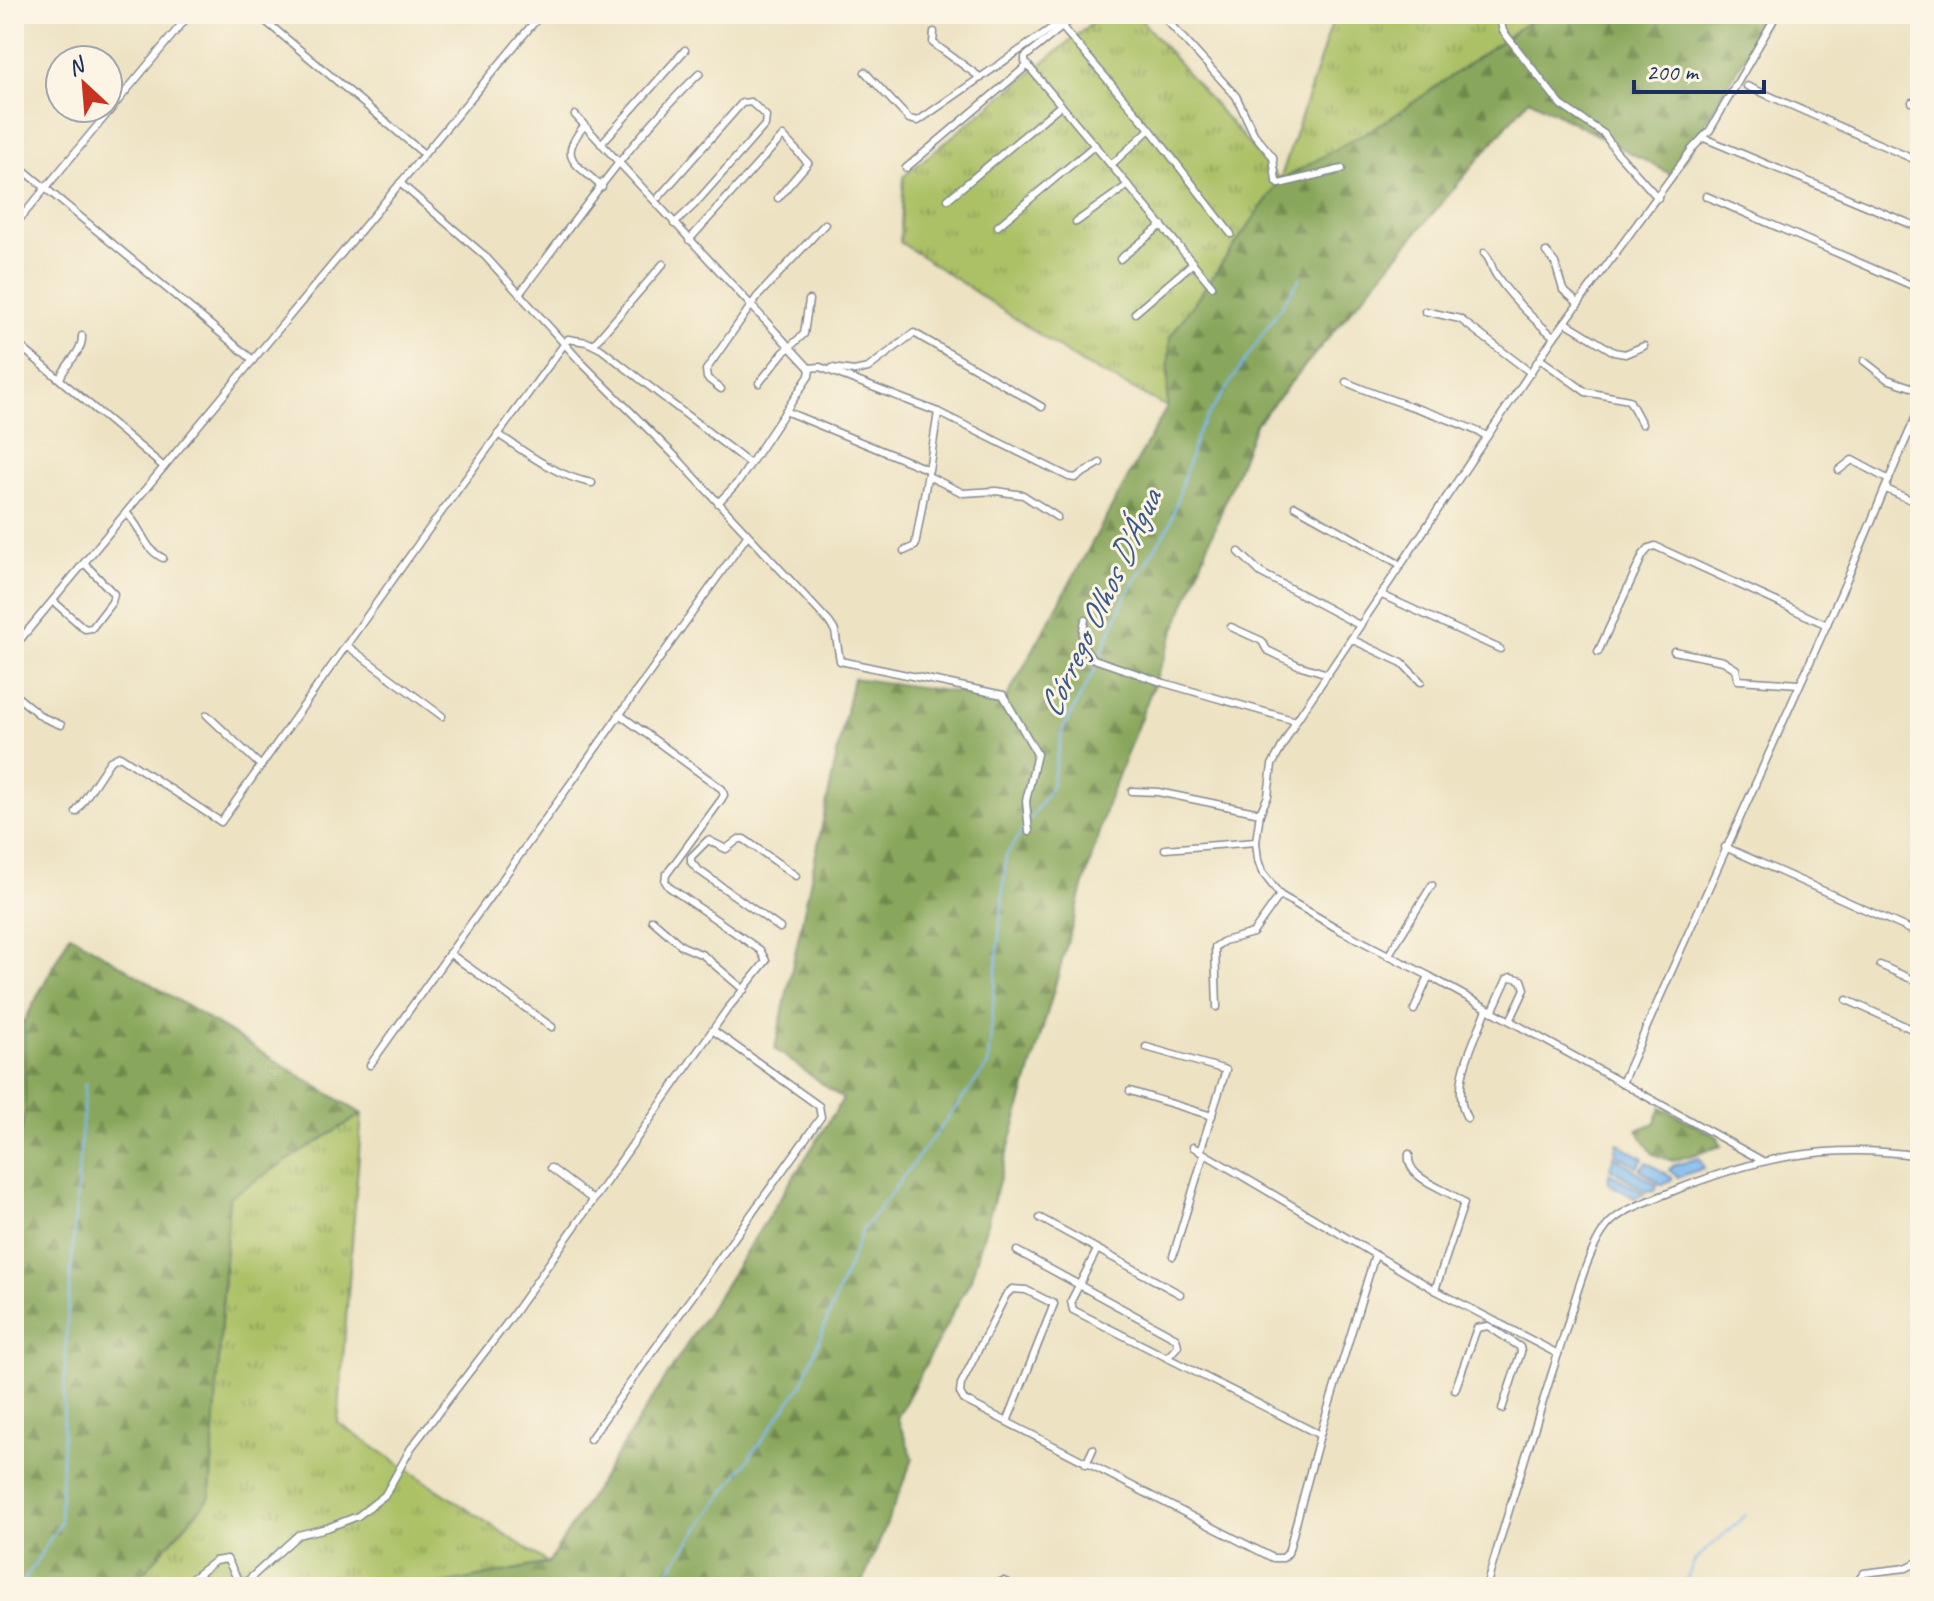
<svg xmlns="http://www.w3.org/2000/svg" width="1934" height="1601" font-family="Caveat,sans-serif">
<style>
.grass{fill:url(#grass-tufts);stroke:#647862;stroke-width:2}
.forest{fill:url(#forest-firs);stroke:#526b5c;stroke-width:2}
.water{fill:#7ebbf1;stroke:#4c75a8;stroke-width:2}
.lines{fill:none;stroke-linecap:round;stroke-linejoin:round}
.stream{stroke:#7ebbf1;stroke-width:2}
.minor-casing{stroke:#848890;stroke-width:9}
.minor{stroke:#fff;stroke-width:6}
.labels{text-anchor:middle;stroke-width:6;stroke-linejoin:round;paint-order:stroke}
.water-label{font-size:34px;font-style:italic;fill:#39598a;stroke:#fcf5e5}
</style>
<defs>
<pattern id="grass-tufts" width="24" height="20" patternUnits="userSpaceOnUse" patternTransform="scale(2)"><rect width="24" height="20" fill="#acc166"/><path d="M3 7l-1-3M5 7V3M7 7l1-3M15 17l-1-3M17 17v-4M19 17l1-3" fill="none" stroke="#8b9d57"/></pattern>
<pattern id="forest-firs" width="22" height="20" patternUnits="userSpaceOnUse" patternTransform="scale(2)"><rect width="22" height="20" fill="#89a75b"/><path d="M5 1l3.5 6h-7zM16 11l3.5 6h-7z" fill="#6f884e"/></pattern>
</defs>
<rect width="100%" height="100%" fill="#fcf5e5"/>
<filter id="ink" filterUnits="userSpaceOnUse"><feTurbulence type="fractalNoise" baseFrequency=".0125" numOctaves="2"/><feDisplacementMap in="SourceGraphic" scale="16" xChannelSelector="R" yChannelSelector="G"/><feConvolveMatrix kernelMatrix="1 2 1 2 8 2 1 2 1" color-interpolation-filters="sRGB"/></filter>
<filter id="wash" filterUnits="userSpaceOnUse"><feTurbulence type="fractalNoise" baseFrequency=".006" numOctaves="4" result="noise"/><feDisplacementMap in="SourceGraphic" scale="32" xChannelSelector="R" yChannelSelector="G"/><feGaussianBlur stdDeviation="1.8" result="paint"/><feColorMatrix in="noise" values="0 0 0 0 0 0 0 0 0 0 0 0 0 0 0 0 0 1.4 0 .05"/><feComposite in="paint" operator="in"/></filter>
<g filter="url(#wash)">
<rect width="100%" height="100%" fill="#ede2c2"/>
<g class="grass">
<path d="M1103,14h33l144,166 55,-166h205l-149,104 -111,63 -110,156 -3,70 -85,-44 -182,-121 4,-66z"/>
<path d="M14,1013l10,9 1,89 -11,59z"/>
<path d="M362,1114l-24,309 210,140 -118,24h-299l79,-90 19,-300z"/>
</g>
<g class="forest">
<path d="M1540,14h230l-96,162 -145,-77 -274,326 -148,379 -136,475 -74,139 16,40 -52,129h-431l118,-24 295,-464 -68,-50 78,-371 153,21 161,-292 3,-70 110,-156 111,-63z"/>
<path d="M70,934l292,180 -133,83 -19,300 -79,90h-117v-417l11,-59 -1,-89z"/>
<path d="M1661,1107l57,30 3,9 -48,15 -20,-7 -16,-24 18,-7z"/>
</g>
<g class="water">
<path d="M1618,1143l25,15 -6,9 -22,-14z"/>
<path d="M1614,1156l43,29 -2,5 -8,1 -37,-23z"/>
<path d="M1699,1158l5,10 -26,9 -9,-7 4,-4z"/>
<path d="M1647,1162l25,16 -1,3 -9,4 -22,-16z"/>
<path d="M1609,1173l36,20 -10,5 -27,-15z"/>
</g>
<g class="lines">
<g class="stream">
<path d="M1030,820l21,-33 12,-58 31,-58 32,-76 44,-71 28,-93 102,-153"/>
<path d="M20,1587l40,-64 6,-185 19,-255"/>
<path d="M657,1587l145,-203 60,-153 126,-166 18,-209 20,-31"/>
<path d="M1683,1587l12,-27 51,-45"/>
</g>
</g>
</g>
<g filter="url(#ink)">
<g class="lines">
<g class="minor-casing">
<g id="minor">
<path d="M257,14l167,140"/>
<path d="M1078,14l-53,43v5l187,224"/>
<path d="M1161,14l75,82 18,38 19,23 3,24 3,3 63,-15"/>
<path d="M1499,14l4,17 58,74 43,29 11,16 43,48"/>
<path d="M1062,27l88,102 81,105"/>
<path d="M934,32l-1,11 48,35"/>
<path d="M865,72l44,47 9,2 151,-105"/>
<path d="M1747,86l173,76"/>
<path d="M1912,102h8"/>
<path d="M575,115l235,254 -1,7 -70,105 -21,22"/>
<path d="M584,126c-27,33 -9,36 18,61"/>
<path d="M1704,138l216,90"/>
<path d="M601,144l84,-94"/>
<path d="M14,162l239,198"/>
<path d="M1111,165l39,-36"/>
<path d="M906,168l122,-103"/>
<path d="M400,183l85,73 95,105 96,96 153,165 6,9 5,30 163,34 34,59 -11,47 3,31"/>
<path d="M1706,196l214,93"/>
<path d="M659,197l83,-94 9,-1 15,14 -1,9 -71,80 -20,19"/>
<path d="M948,199l113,-94"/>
<path d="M1076,222l52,-37"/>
<path d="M14,226l176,-212"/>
<path d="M998,226l97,-81"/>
<path d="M689,240l94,-104 25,27 -30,35"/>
<path d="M1546,252l9,11 8,27 15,13"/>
<path d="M1484,253c8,7 6,14 12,22 16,24 37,44 58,62"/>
<path d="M1120,259l42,-34"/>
<path d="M520,293c55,-72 114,-158 180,-220"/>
<path d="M1425,311l35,8 71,54"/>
<path d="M1135,313l58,-50"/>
<path d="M1565,322l49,30 11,2 19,-8"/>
<path d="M14,341l150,126"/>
<path d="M594,344l69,-80"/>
<path d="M1540,359l46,33 43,8 13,24"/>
<path d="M1864,361l23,18 33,11"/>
<path d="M809,368l11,-1 118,45 131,65 6,1 25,-15"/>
<path d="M832,368l22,3 14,-3 46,-35 128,74"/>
<path d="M60,379c5,-16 23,-26 22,-43"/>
<path d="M1346,382c46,21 96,31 141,54"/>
<path d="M759,383l24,-30 21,-19 5,-34"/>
<path d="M721,389l-14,-11 -1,-8 51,-73 68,-73"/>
<path d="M785,411l144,59 9,-58"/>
<path d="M498,434c28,19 60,43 94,49"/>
<path d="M1839,470l13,-10 37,20"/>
<path d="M928,476l35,17 33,-2 27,4 34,22"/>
<path d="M1886,489l34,15"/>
<path d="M1295,506l106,59"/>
<path d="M126,513c16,13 17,36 37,45"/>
<path d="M904,551l11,-5 13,-73"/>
<path d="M1239,552l22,21 98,52"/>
<path d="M1382,595l118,54"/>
<path d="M53,601l32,28 7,-1 20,-26 2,-8 -30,-31"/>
<path d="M1085,620c-4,16 -5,29 9,39l70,24 132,38"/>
<path d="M1231,627l31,14 5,9 31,15 30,9"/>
<path d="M1351,639l51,24 19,19"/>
<path d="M346,645l96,71"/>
<path d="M14,647l527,-633"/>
<path d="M1674,651l49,10 13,8 2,11 61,4"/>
<path d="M1598,652l45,-97 6,-7 6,-2 172,79"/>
<path d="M14,694l28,23 19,8"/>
<path d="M207,715l54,51"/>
<path d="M1132,791l26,1 102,21"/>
<path d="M76,812l34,-51 10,-5 101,66 200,-282 147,-201 19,3 14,7 149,115"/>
<path d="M14,836l6,1"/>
<path d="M1725,847l195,87"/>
<path d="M1165,849l91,-7"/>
<path d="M652,920l30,26 21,9 41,35"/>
<path d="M780,928l-83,-59 -6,-7v-5l17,-17 18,9 13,-10h5l52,37"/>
<path d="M449,953l103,74"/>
<path d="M1388,956l44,-71"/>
<path d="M1880,965l40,18"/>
<path d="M1847,1000l69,31h4"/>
<path d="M1217,1007l-2,-60 9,-6 29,-8 27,-38"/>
<path d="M1414,1010l15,-34"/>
<path d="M1492,1012l15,-33 4,-2 11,3 3,9 -15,32"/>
<path d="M1146,1047l80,23 -26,82"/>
<path d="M370,1065l377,-529"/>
<path d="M1622,1083c69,-157 139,-313 210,-470 31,-68 57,-138 88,-205"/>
<path d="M1130,1091l82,25"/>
<path d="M1467,1118c-18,-34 8,-76 20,-109"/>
<path d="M1193,1147l242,143 123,64"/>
<path d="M1409,1154c-4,27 40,34 55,49l-29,87"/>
<path d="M1761,1160l-332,-184 -89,-46 -60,-35 -18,-23 -4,-12 -2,-18 4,-29 8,-17 4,-31 24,-44 258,-384 138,-188 18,-19 67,-116"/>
<path d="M551,1168l42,32"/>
<path d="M1040,1218l140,76"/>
<path d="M1097,1250l-26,51 2,9 247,125"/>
<path d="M1017,1251l159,87 2,8 -11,12"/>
<path d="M1173,1256l31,-102"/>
<path d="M1455,1390l22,-62 11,-2 32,21 1,5 -19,57"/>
<path d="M1007,1422l47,-118 -28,-14 -14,-1 -6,6 -45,89 -1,9 4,7 309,158h10l5,-5 32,-118 55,-180"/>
<path d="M590,1439l231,-322 -2,-11 -105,-75"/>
<path d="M1086,1464l7,-15"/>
<path d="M181,1587l34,-26 12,-2 11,21 7,3 53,-48 29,-7 31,-12 27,-21 26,-47 99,-129 216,-308 40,-50 -6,-11 -91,-63 -4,-6 1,-6 55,-75 3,-5 -2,-6 -103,-75"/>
<path d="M986,1587l17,-6 14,6"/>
<path d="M1486,1587c25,-86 52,-170 79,-255 9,-29 23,-84 43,-107 13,-15 39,-23 58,-31 87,-36 160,-52 254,-38"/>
<path d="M1863,1587l-3,-9 4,-5 42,-5 14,-7"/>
</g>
</g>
<use href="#minor" class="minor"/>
</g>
</g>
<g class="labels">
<g class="water-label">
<text transform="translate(1099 603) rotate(-65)" y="12">Córrego Olhos D'Água</text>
</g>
</g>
<rect width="1934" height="1601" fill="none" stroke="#fcf5e5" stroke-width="48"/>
<g transform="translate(84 84) rotate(334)"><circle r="38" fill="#fcf5e5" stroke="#a2a6af" stroke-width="2"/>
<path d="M0-6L14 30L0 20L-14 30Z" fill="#c8321e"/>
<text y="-12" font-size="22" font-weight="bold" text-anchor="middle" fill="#1b2f5e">N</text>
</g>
<path d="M1634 80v12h130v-12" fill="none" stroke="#1b2f5e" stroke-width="4"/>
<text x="1646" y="80" font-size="24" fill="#1b2f5e" stroke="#fcf5e5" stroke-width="6" paint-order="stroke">200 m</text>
</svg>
